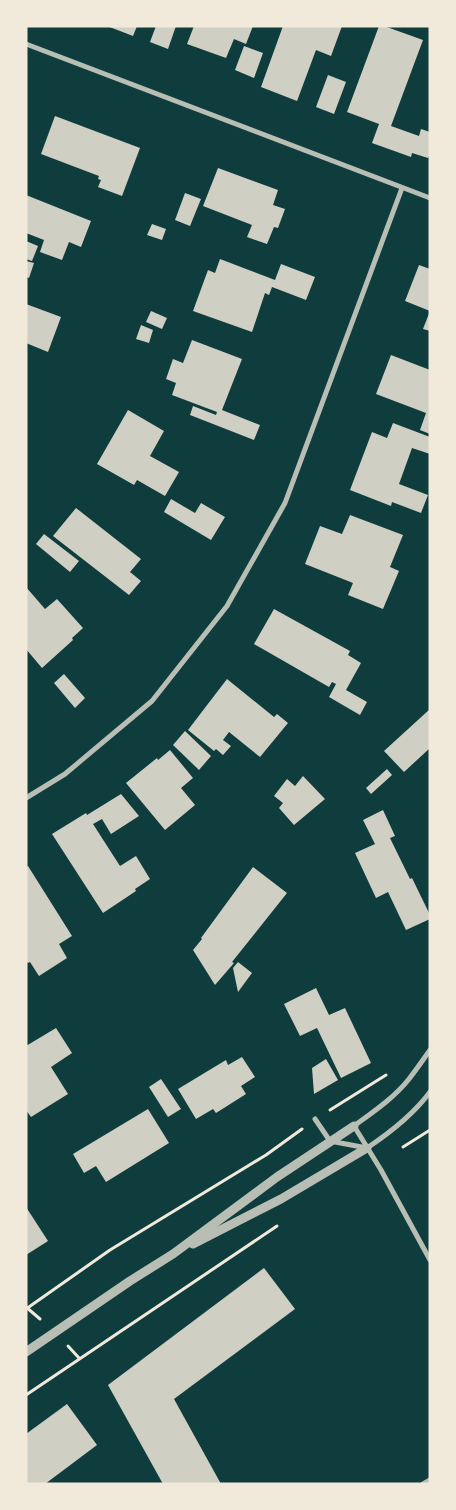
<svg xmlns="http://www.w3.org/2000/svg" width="456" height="1510" font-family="'Titillium Web',sans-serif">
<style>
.building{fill:#cfcfc3}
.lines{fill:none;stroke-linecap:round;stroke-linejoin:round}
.path{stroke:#f1e9da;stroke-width:3}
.minor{stroke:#b8beb3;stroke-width:5}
.tertiary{stroke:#b8beb3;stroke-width:9}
</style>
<rect width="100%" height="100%" fill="#0f3d3e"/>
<g class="building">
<path d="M107,26h30l-4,10z"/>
<path d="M156,26h20l-8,23 -18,-7z"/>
<path d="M194,26h59l-7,18 -12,-5 -8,19 -39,-14z"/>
<path d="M283,26h59l-11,30 -15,-6 -19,51 -36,-14z"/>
<path d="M379,26h5l39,14 -32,86 28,10 2,-7 9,3v22l-2,4 -16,-5 -1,4 -39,-14 7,-19 -32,-12z"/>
<path d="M244,46l19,7 -9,25 -19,-8z"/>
<path d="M328,75l18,7 -12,32 -18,-7z"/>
<path d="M55,116l85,32 -18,48 -24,-9 3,-7 -3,-1 1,-3 -58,-22z"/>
<path d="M218,168l60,22 -5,15 12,4 -7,19 -4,-1 -7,17 -20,-7 5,-12 -49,-19z"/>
<path d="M185,193l16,6 -11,27 -15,-6z"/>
<path d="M26,195l65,26 -10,26 -12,-5 -7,18 -22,-8 4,-12 -18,-7z"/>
<path d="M152,224l14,5 -4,11 -15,-5z"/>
<path d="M26,241l12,5 -6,15 -6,-2z"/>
<path d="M220,259l55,21 6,-16 34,13 -9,23 -34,-13 -3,8 -4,-2 -13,39 -59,-21 15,-41 7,3z"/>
<path d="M26,261l8,2 -5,15 -3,-1z"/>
<path d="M419,265l11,4v42l-25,-10z"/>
<path d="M26,304l35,13 -13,35 -22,-9z"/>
<path d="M151,311l16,7 -5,11 -16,-7z"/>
<path d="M430,311v20l-7,-2z"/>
<path d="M141,325l12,5 -4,13 -13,-4z"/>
<path d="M192,340l50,19 -20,51 38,15 -6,15 -64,-25 3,-9 23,9 1,-3 -45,-17 4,-12 -10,-4 7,-20 10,4z"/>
<path d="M391,355l39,15v64l-10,-4 6,-17 -50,-19z"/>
<path d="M128,410l36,21 -14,25 29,16 -14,24 -28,-16 -3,5 -37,-21z"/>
<path d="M393,423l37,14v17l-18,-6 -13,36 29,11 -7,18 -29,-11 -1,4 -41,-16 22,-58 15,6z"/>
<path d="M171,499l24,14 6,-10 24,14 -14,23 -47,-28z"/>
<path d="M76,508l65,51 -11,13 11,9 -12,14 -76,-59z"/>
<path d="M350,515l53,20 -13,32 9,4 -16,38 -35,-14 5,-12 -48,-19 15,-38 22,8z"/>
<path d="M44,534l35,27 -9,11 -34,-28z"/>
<path d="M26,587l19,22 12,-10 26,29 -11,10 1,2 -31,28 -16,-19z"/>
<path d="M274,609l76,42 -2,4 13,8 -15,27 21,12 -7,13 -31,-18 7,-13 -4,-2 -3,5 -75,-43z"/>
<path d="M64,674l21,24 -10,10 -21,-25z"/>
<path d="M227,679l47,38 3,-3 11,9 -28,34 -31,-25 -6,8 8,6 -8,9 -7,-6 -2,2 -26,-21z"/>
<path d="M430,709v39l-26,24 -20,-21z"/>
<path d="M185,731l26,25 -12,14 -26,-25z"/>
<path d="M170,750l23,28 -12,10 14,17 -30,25 -39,-47 31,-25 1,2z"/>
<path d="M387,769l5,6 -21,19 -5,-6z"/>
<path d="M303,776l22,23 -31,26 -15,-17 4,-5 -9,-7 13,-17 8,7z"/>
<path d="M121,794l18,22 -28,18 -9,-15 -9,5 27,42 16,-10 14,23 -15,10 1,2 -33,22 -51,-79 34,-21 1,2z"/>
<path d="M383,810l12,26 -5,2 20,41 2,-1 18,37v4l-24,11 -18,-38 -12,6 -21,-45 20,-9 -12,-24z"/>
<path d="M28,866l44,70 -13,8 8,14 -28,18 -9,-14 -2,1 -2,-2v-94z"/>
<path d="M253,867l34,26 -55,69 2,1 -19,22 -22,-35 9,-11 -1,-1z"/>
<path d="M238,962l14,11 -14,19 -5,-24z"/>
<path d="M316,988l13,27 16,-7 26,55 -30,15 -24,-50 -17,8 -16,-32z"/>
<path d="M56,1028l16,25 -21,14 17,27 -37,23 -5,-7v-64z"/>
<path d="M242,1057l13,20 -14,9 5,8 -30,19 -3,-4 -17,10 -18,-30 48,-29 2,5z"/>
<path d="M326,1059l12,21 -24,14 -2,-26z"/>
<path d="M161,1079l20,30 -13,8 -19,-30z"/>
<path d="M148,1109l21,34 -63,39 -10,-16 -12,7 -11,-19z"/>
<path d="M26,1207l22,34 -22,14z"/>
<path d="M264,1268l31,41 -121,90 47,85h-58l-55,-99z"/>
<path d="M67,1404l30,41 -52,39h-19v-50z"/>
</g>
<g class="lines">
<g class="path">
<path d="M330,1110l56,-35"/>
<path d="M403,1147l27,-17"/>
<path d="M26,1307l14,12"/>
<path d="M26,1309l84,-59 156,-95 36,-26"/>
<path d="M68,1346l11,12"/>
<path d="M26,1395l251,-169"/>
</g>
<g class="minor">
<path d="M26,44l404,154"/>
<path d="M26,798l39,-24 87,-73 75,-95 58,-103 117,-315"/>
<path d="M430,1050c-7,10 -14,20 -21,29 -15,19 -36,33 -55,47l27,44 49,90"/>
<path d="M315,1119l15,22 37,7"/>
<path d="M367,1148c24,-16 46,-33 63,-56"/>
<path d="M423,1484l7,-4"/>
</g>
<g class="tertiary">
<path d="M193,1244l88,-45 86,-51"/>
<path d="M26,1352l104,-71 43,-27 104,-77 77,-51"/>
</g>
</g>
<rect width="456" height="1510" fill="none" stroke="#f1e9da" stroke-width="55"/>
</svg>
